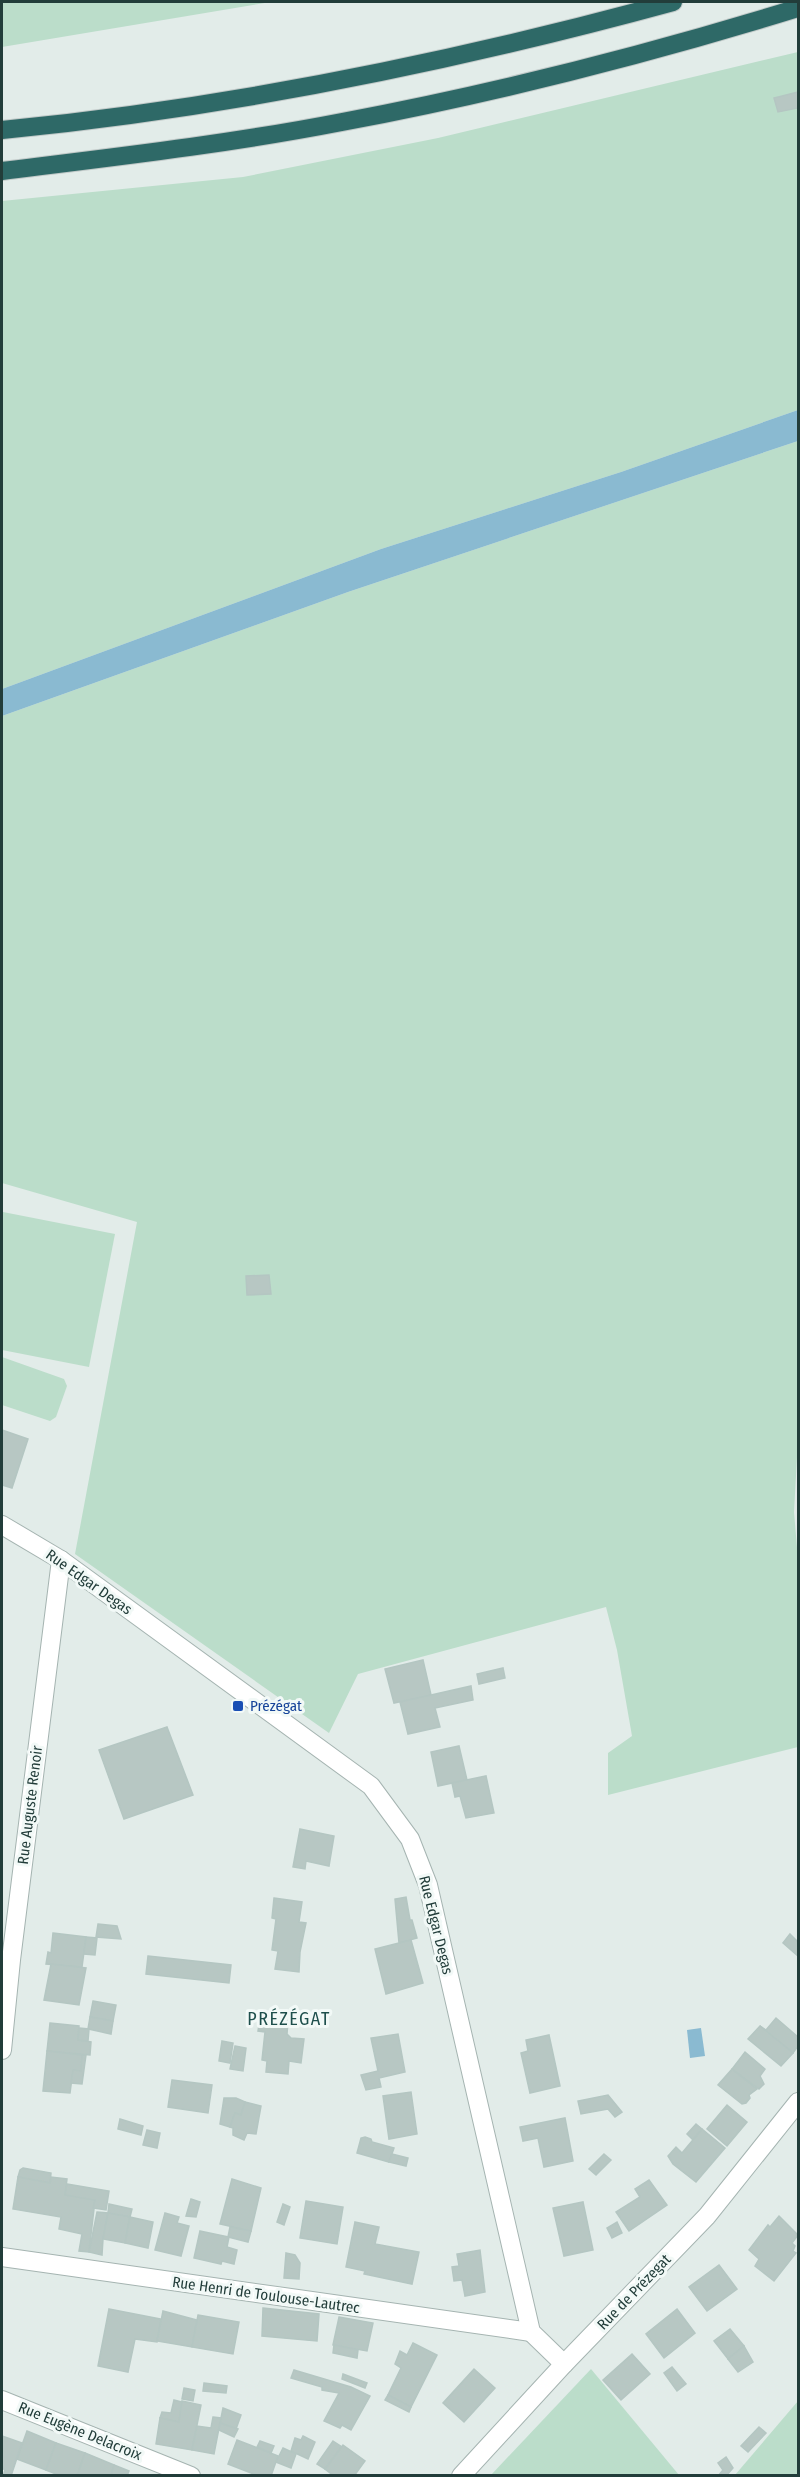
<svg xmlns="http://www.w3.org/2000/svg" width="800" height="2477" font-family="'Fira Sans Condensed',sans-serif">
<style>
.green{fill:#bbddca}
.water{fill:#8abad1}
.building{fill:#b7c7c3;stroke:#b4c6c2;stroke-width:1.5}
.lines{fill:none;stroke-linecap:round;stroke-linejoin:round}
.street-casing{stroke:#a5b4b1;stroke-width:20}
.highway-casing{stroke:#c1c9c8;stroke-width:20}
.street{stroke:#fff;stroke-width:18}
.highway{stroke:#2e6967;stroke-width:18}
.transit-dot{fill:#1a4fb4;stroke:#f2f9f7;stroke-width:2}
.labels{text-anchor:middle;stroke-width:6;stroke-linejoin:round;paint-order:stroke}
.street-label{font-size:15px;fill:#223d3a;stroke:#f2f9f7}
.transit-label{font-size:15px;fill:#164399;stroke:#f2f9f7;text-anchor:start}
.quarter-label{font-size:18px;letter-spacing:1.5px;fill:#1e4f4c;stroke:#f2f9f7}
</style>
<rect width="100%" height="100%" fill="#e2ece9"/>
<g class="green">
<path d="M2,2h269l-269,45z"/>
<path d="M798,52v358l-177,62 -240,77 -379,140v-488l241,-24 195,-39z"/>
<path d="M798,441v998l-4,73 4,47v188l-190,48v-42l24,-17 -15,-86 -11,-43 -248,67 -29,59 -254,-179 62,-332 -135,-39v-467l346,-124z"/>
<path d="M3,1212l112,22 -26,133 -87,-17z"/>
<path d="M2,1357l62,22 3,7 -11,31 -6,4 -48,-16z"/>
<path d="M591,2369l88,106h-188z"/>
<path d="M798,2401v74h-63z"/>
</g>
<g class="water">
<path d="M798,410v31l-450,151 -346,124v-27l379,-140 240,-77z"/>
<path d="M701,2028l4,28 -15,2 -3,-28z"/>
</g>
<g class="building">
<path d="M798,92v16l-20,4 -4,-14z"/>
<path d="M269,1275l2,19 -24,1 -1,-19z"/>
<path d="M2,1430l26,9 -16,49 -10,-3z"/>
<path d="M423,1660l8,35 -37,8 -9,-34z"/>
<path d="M503,1668l2,10 -26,6 -2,-10z"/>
<path d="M471,1686l2,14 -38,8 5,19 -32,7 -8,-32z"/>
<path d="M167,1727l26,68 -69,24 -25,-69z"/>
<path d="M459,1746l8,34 -29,6 -7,-34z"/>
<path d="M486,1776l8,37 -28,5 -6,-22 -5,1 -3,-14z"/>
<path d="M300,1829l34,7 -5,30 -23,-5 -1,8 -12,-2z"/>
<path d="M406,1897l4,23h2l5,18 -18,5 -4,-44z"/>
<path d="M274,1898l28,4 -3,20 7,1 -6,29 -1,20 -24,-3 3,-18 -6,-1 4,-31 -4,-1z"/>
<path d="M98,1924l19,2 4,13 -25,-2z"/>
<path d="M53,1933l33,4 -4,30 -36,-3 2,-12 3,1z"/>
<path d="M790,1934l8,8v14l-15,-13z"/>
<path d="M86,1937l11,1 -2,17 -11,-1z"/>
<path d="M411,1940l12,43 -37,11 -11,-45z"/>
<path d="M148,1956l83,9 -2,18 -83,-9z"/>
<path d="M51,1964l35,4 -7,37 -35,-5z"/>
<path d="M93,2001l23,4 -3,16 -23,-4z"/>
<path d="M90,2017l23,4 -2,13 -23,-5z"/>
<path d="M260,2018l28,3 -1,13 4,4 13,1 -3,24 -12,-2 -1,13 -22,-2 1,-11 -5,-1 3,-28 -7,-1z"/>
<path d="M776,2018l22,19v9l-5,7 -33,-27 6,4z"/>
<path d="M50,2023l29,3 -1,14 13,2 -1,13 -43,-4z"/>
<path d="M760,2026l33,27 -12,13 -33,-27z"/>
<path d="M79,2028l10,1 -1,12 -10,-1z"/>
<path d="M398,2034l7,38 -26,6 2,9 -15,3 -5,-15 17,-4 -7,-33z"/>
<path d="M549,2035l11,51 -30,7 -9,-40 7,-2 -2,-11z"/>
<path d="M222,2041l11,2 -3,20 -11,-2z"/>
<path d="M235,2046l11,2 -3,23 -13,-2z"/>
<path d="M47,2051l35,4 -1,16 -8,-1 -3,23 -27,-2z"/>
<path d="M745,2052l20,17 -5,7 4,8 -5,5 -27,-20z"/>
<path d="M82,2055h4l-4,29 -11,-1 2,-13 8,1z"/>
<path d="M732,2069l25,20 -8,6 1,3 -4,5 -4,1 -24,-19z"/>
<path d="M172,2080l40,5 -4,28 -40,-6z"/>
<path d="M411,2092l6,42 -28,5 -6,-43z"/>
<path d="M608,2095l14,17 -7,5 -7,-8 -27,5 -3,-13z"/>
<path d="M224,2098h12l9,4 -4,13 -6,-2 -5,14 -10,-3z"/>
<path d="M245,2102l16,4 -5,28 -9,-1 -3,7 -11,-5v-7l-3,-1 5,-14 6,2z"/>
<path d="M727,2105l20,17 -20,24 -20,-17z"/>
<path d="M565,2118l8,43 -29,6 -6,-29 -15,3 -3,-14z"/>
<path d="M120,2119l23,7 -2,9 -23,-6z"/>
<path d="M696,2124l6,5 -9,11 -6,-6z"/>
<path d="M702,2129l23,19 -29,34 -23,-18 -5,-8 8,-9 6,6z"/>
<path d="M147,2130l13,3 -3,15 -14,-3z"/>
<path d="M365,2137l6,2 1,3 22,6 -5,14 -32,-9 4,-15z"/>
<path d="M392,2154l16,4 -2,8 -17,-4z"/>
<path d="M604,2154l7,6 -15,15 -7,-6z"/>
<path d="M23,2168l28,5 -1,10 -32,-6 2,-7z"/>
<path d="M18,2177l32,6 1,-6 16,2 -2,16 30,5 -6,52 -10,-1 3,-17 -23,-5 2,-12 -48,-8z"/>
<path d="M232,2179l29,9 -10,43 -31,-7z"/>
<path d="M649,2180l18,25 -38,26 -13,-19 24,-15 -5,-8z"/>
<path d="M67,2184l42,7 -3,19 -13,-2 2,-8 -30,-5z"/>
<path d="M191,2199l9,3 -4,15 -10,-1z"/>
<path d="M306,2201l37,6 -6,37 -37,-6z"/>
<path d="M583,2202l10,48 -29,6 -11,-48z"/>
<path d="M109,2204l23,5 -2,8 -22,-4z"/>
<path d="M283,2204l7,3 -6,18 -7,-3z"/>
<path d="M97,2212l11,1 -5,26 -1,16 -13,-3z"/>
<path d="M108,2213l22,4 -5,26 -22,-4z"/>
<path d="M165,2213l14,4 -2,6 12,3 -8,30 -26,-6z"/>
<path d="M779,2216l19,19 -6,8 3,3 -2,5 3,2 -22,28 -19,-15 4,-7 -10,-9 19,-25 2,2z"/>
<path d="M130,2217l23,5 -5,26 -23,-5z"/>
<path d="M355,2222l24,5 -4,17 44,8 -7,32 -48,-10 1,-3 -19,-4z"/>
<path d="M617,2222l5,11 -10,5 -5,-10z"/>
<path d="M230,2227l21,4 -3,11 -20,-5z"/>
<path d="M200,2231l29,6 -2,10 10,3 -3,14 -12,-3 -1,3 -27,-6z"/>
<path d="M480,2250l5,42 -20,4 -3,-16 -8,1 -2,-14 7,-1 -2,-12z"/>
<path d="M286,2253l9,2 5,8 -1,16 -15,-1z"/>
<path d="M719,2265l18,24 -30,22 -18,-24z"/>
<path d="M263,2308l56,6 -2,27 -55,-5z"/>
<path d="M109,2309l52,10 -4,23 -22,-3 -7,33 -30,-6z"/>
<path d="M677,2309l18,24 -31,25 -18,-24z"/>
<path d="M163,2311l34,9 -5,27 -35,-6z"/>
<path d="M198,2315l41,7 -6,32 -41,-7z"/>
<path d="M339,2317l34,6 -6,28 -34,-6z"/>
<path d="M730,2329l14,17 -16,13 -14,-18z"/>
<path d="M413,2343l24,12 -26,52 -23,-12 13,-27 -6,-4 5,-13 7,4z"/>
<path d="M334,2345l24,5 -1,8 -24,-5z"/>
<path d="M744,2346l9,16 -15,10 -10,-13z"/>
<path d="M632,2354l18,20 -29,26 -18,-20z"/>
<path d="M672,2367l14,17 -9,7 -13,-18z"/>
<path d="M474,2369l21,19 -31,34 -21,-19z"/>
<path d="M294,2370l57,17 19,9 -19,34 -9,-5 -2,3 -16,-7 15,-28 -17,-3v-3l-31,-9z"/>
<path d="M343,2374l24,9 -2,5 -23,-9z"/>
<path d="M204,2383l23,3 -1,7 -23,-2z"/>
<path d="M184,2388l11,2 -2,11 -11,-2z"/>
<path d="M388,2395l23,12 -2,5 -24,-12z"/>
<path d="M174,2400l8,2 -3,20 -19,-4 2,-6 9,1z"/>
<path d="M182,2401l19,4 -9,45 -36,-6 4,-26 19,4z"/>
<path d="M223,2408l18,7 -5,14 -16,-6z"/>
<path d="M213,2417l8,1 -7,36 -22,-4 5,-24 14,2z"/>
<path d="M220,2423l18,6 -4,8 -15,-7z"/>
<path d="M759,2427l7,6 -18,19 -7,-6z"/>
<path d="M27,2431l29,12 -10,27 -29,-11z"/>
<path d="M2,2436l20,7 -11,33h-8l2,-6 -3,-2z"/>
<path d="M303,2436l12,6 -7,17 -17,-8 4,-13 6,2z"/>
<path d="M237,2440l41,16 -7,20h-12l-31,-12z"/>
<path d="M260,2441l14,5 -3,7 -14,-6z"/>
<path d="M333,2441l9,6 -17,22 -8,-5z"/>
<path d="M56,2443l29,10 -8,23h-16l-15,-6z"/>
<path d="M343,2445l22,16 -11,15h-20l-9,-7z"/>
<path d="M283,2448l13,6 -5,14 -15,-6z"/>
<path d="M85,2453l29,12 -3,11h-34z"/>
<path d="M726,2457l7,11 -7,8h-8l5,-6 -5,-7z"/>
<path d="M114,2465l15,6 -2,5h-16z"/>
</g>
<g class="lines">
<g class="street-casing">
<g id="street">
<path d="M2,1525l59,35 310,226 39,53 18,46 103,447 33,32"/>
<path d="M2,2050l9,-90 50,-400"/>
<path d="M2,2257l529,75"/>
<path d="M2,2400l189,76"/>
<path d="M461,2476l103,-112 143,-148 91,-114"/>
</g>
</g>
<g class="highway-casing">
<g id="highway">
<path d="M2,130c226,-22 451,-68 671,-128"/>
<path d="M2,171c113,-14 227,-27 340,-49 154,-29 307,-68 456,-114"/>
</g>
</g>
<use href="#street" class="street"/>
<use href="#highway" class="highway"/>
</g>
<rect class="transit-dot" x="232" y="1700" width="12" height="12" rx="3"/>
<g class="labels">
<g class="street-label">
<text transform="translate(89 1582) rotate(35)" y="5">Rue Edgar Degas</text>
<text transform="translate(30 1805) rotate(-83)" y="5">Rue Auguste Renoir</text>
<text transform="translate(436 1925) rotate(76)" y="5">Rue Edgar Degas</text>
<text transform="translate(634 2292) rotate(-46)" y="5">Rue de Prézegat</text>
<text transform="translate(266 2295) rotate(8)" y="5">Rue Henri de Toulouse-Lautrec</text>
<text transform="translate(80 2431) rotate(22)" y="5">Rue Eugène Delacroix</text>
</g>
<g class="transit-label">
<text x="250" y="1711">Prézégat</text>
</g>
<g class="quarter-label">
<text x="289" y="2025">PRÉZÉGAT</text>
</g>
</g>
<rect width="800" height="2477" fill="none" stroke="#223d3a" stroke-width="6"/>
</svg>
